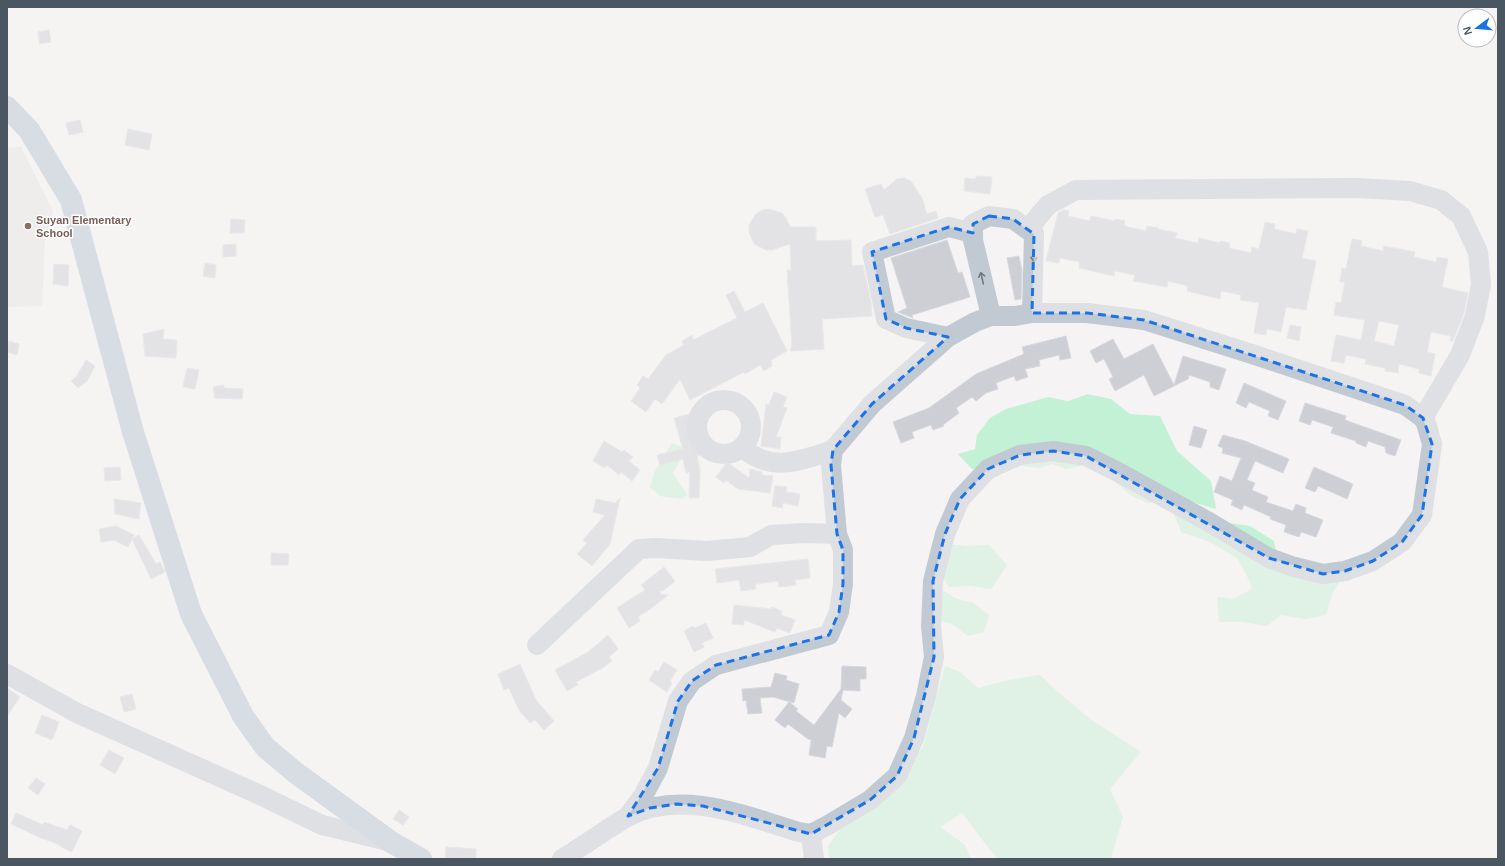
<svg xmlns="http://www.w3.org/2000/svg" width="1505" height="866" font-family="Arial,sans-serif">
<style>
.education{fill:#e6e4e5}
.green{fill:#c3f1d5}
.building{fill:#cdcfd5;stroke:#d7d9de;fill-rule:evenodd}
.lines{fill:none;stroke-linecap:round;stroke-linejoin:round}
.minor{stroke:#c1cad2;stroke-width:20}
.major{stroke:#b3c2d1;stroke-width:22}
.oneway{stroke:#6e7983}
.marked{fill:none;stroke:#1a73e8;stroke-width:3;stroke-dasharray:8 5;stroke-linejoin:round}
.education-dot{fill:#8d6e63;stroke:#fff;stroke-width:1.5}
.labels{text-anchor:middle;stroke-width:3;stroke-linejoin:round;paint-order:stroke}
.education-label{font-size:11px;font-weight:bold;fill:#785e54;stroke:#fff;text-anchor:start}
</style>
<rect width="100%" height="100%" fill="#f5f3f3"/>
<path class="education" d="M21,147l32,64 -8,30 -3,65 -35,1v-159z"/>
<g class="green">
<path d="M1088,394l23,5 19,15 30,2 17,35 34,30 5,28 -27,-8 -41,2 -18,-8 -18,-16 -28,-14 -18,4 -14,-5 -13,4 -25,-3 -19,13 -24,-10 -13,-14 17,-5 2,-14 13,-17 16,-9 42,-12 20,4z"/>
<path d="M672,443l15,6 -14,24 14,22 -5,4 -22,-3 -10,-9 4,-14z"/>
<path d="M1187,504l36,18 27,4 24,15 4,24 62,16 -8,13 -6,21 -21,4 -24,-4 -14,11 -24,-4h-24l-2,-25 16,2 19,-10 -2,-7 -13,-24 -29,-17 -27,-9 -7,-18z"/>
<path d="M947,544l20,2 22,-1 18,20 -16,24 -20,-3 -22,1 -10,-15z"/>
<path d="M942,590l15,9 16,4 16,12 -5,17 -16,4 -16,-12 -15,-4z"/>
<path d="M945,666l15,6 18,16 31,-8 31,-5 18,17 32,27 51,33 -31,37 13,28 -12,42h-114l-35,-46 -22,14 25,18 6,14h-142l-1,-13 15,-20 20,-11 60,-68z"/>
</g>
<g class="building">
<path d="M49,30l2,12 -11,2 -2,-12z"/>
<path d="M80,120l3,12 -14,3 -3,-12z"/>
<path d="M128,129l24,5 -3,16 -24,-5z"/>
<path d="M976,176l16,1 -2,17 -26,-3 1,-13 11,1z"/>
<path d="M904,178l7,3 11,17 5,16 9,-3 2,7 -48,16 -7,-19 -8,2 -10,-28 16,-5 3,6 13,-11z"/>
<path d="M769,209l13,4 4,5 4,9h26v14l35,-1 1,26 11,-1 8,37 1,14 -50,3 2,30 -34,2 2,-5 -5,-76h4l-1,-26 -18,6h-6l-12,-6 -5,-12v-7l7,-11 6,-4z"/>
<path d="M1063,210l6,1 -1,5 22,5 1,-5 24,5v-2l10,2 -1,5 22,5 1,-5 11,2v1l19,4 -2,5 23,5 1,-5 21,5v-2l10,2 -1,5 22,5 1,-6 7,2 6,-27 10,2 -1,5 22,5 1,-5 11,2 -6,27 14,3 -10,49 -20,-3 -5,25 -14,-3 -1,6 -12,-2 5,-30 -19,-3 1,-5 -20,-4 -1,8 -33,-8 1,-5 -20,-5 -1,6 -34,-6 2,-6 -20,-4 -1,5 -13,-3 -22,-5 1,-6 -20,-4 -1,5 -13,-2 12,-48z"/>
<path d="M231,219l14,1 -1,13h-14z"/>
<path d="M1352,239l10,2 -1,5 22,5 1,-5 31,6 -1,5 22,5 1,-5 11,2 -6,28 26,6 -4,20 -11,28h-3l1,-5 -20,-4 -4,20 8,2 -4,22 -12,-3v-4l-20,-5 -1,9 -13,-2v-3l-20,-4 1,-5 -20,-4 -2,8 -13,-2 5,-26 25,5 4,-20 -31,-5 2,-13 5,1 4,-21h-5l2,-14 4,1zM1379,321l20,4 -5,21 -20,-5z"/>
<path d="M947,240l11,33 4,-1 8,25 -58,18 1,3 -15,-6 9,-4 -16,-50z"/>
<path d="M236,244v12l-13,1v-12z"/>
<path d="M1019,256l3,14 -1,29 -6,1 -8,-42z"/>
<path d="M205,263l11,2 -1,13 -12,-2z"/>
<path d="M54,264l15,1 -1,21 -15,-2z"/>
<path d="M734,291l11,21 18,-9 24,48 -16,9 1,6 -8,5 -4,-6 -15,9 -1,-2 -54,28 -10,-21 -18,25 -7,-5 -9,13 -15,-11 9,-13 -3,-3 6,-9 5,3 18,-24 18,-10 -2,-4 10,-6 1,5 44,-22 -11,-23z"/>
<path d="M1290,325l11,2 -2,14 -12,-3z"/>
<path d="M164,329l-1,10 14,1 -1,18 -31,-2 -2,-22z"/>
<path d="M1066,336l5,22 -11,2 -1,-5 -20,5 1,6 -15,3 3,8 -12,4 -2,-5 -18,7 2,6 -12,4 -10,8 -4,-4 -16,11 3,5 -16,12 1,1 -11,4 -2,-5 -19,7 2,6 -13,5 -8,-21 36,-14 47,-34 48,-20 -2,-7z"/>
<path d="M1113,339l11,20 29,-15 21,41 9,-29 43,13 -7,21 -9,-3v-5l-21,-7 -1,4 -34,17 -10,-21 -29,16 -6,-12 4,-2 -9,-18 -8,4 -6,-12z"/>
<path d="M9,341l10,3 -2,11 -10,-3z"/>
<path d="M86,360l9,6 -8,15 -9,7 -7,-7 5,-4z"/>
<path d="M187,368l12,2 -4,19 -12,-2z"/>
<path d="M1244,383l42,18 -8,19 -10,-4 2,-5 -21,-9 -3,6 -10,-5z"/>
<path d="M224,385v3l19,1 -1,10 -27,-1 -2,-11z"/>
<path d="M774,392l13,5 -4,10 4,1 -11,29h5l-1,12 -19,-3 5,-42 3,1z"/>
<path d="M1305,403l41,13 -1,4 56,20 -6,16 -9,-3 -1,-6 -17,-6 -2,6 -10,-4v-2l-25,-8 2,-6 -21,-7 -2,5 -11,-4z"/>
<path d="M693,413l3,10 -3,1 8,31 -4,1 3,14 -1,28h-10l1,-26 -4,1 -3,-14 -23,6 -3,-10 26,-6 -9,-31z"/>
<path d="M1194,426l13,4 -6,18 -12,-3z"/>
<path d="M1223,435l22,6 44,18 -6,14 -28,-12 -8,19 8,3 -3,7 16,7 -2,5 27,9 3,-7 10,4 -1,5 18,7 -7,17 -15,-5 -2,5 -15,-5 2,-7 -16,-6 1,-2 -27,-12 -2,5 -11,-5 2,-5 -19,-8 6,-16 12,5 9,-23 -19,-5 1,-5 -5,-2z"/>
<path d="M604,441l18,11 2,-2 9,7 -4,4 11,9 -8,11 -11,-9 -2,3 -12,-10 -2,3 -12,-7z"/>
<path d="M727,462l22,16 1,-9 12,3v3l11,1 -3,17 -32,-4 -12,-9 -2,3 -8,-6z"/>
<path d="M120,467l1,13 -16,1 -1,-13z"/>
<path d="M1314,467l39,17 -6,15 -29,-13 -3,6 -10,-4z"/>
<path d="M775,486l12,1 -1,5 14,2 -2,12 -15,-3 -1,5 -10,-2z"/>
<path d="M620,498l-10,46 -18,22 -15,-12 10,-11 -4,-3 22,-25 -12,-3 3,-13 19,4z"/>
<path d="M114,499l27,4 -2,16 -24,-5z"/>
<path d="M116,526l18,9 -2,4 7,-4 17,29 4,-2 5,10 -14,7 -19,-40 -4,8 -14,-7 -13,2 -2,-13z"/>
<path d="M271,553l18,1 -1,11h-17z"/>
<path d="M808,559l2,19 -15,2 1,5 -17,2 -1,-6 -23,3 1,5 -15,2 -2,-11 -22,3 -2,-14z"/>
<path d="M664,567l11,14 -12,10h-3v3l8,1 -15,12 -15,10 2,4 -11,7 -12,-20 28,-18 -4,-5z"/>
<path d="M734,605l37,4 1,-2 10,4 -1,4 14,5 -5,13 -13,-5 -2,4 -31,-12v5l-12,-1z"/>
<path d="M706,623l7,15 -11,5 2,4 -10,5 -10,-21 9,-5 2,2z"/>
<path d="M608,635l10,14 -9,8 3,4 -12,9v-1l-24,13 2,3 -11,6 -12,-21 33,-18z"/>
<path d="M664,662l13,8 -7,11 2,2 -5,9 -18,-12 6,-10 3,2z"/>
<path d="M520,664l16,36 18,21 -10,9 -9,-10 -5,3 -11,-13 -10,-22 -5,2 -6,-16z"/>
<path d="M842,666l24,1v12h-6v12l-17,-1 -2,10 11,9 -7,9 -6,-5 -7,34 -5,-1 -2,12 -16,-3 2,-15 -3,-1 -20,-15 -3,4 -10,-8 14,-18 9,7 -2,2 18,14 27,-36z"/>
<path d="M775,673l12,3 -1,4 13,4 -5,19 -21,-6 -13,1 2,15 -14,1 -2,-14 -3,1 -1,-12 29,-2z"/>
<path d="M7,688l13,9 -13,19z"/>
<path d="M132,694l4,15 -12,3 -4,-15z"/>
<path d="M42,715l17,7 -7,18 -17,-7z"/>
<path d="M109,750l15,8 -9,16 -15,-9z"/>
<path d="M36,778l9,6 -7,11 -10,-7z"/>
<path d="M399,810l10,7 -6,8 -10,-6z"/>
<path d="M16,813l27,12 1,-3 23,8 3,-5 12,6 -10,21 -12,-6v-1l-21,-8 -28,-13z"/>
<path d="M446,847l30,2v10h-31z"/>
</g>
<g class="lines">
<g class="minor">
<path d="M1028,229l20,-24 28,-15 281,-2 53,3 31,9 20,16 17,36 3,32 -6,32 -15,39 -37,63"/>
<path d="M991,316l-18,-76v-16l16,-8 24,3 21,15 -2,79"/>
<path d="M948,337l-42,-9 -20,-9 -14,-67 77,-25 24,6"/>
<circle cx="724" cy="427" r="27"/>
<path d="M742,447c29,27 59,13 91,3"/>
<path d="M537,645l102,-96 17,-1 51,3 43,-4 21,-12 34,-2 32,1"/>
<path d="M7,674l70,39 181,81 64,31 66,16"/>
<path d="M811,834l3,25"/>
<path d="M562,859c16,-10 31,-20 46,-30 7,-4 13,-9 21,-13 54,-27 116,0 170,16l12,2 17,-9 42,-25 27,-24 17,-38 12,-42 8,-39 -3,-31 2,-45 12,-47 15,-35 28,-30 32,-14 33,-4 33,5 32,16 91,50 60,36 22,8 32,8 22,-3 28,-10 29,-19 20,-27 10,-71 -6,-21 -3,-5 -18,-13 -153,-51 -108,-34 -57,-7h-55l-17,3h-24l-16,6 -27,15 -76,67 -39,46 -2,15 6,69 6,16v34l-4,28 -10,23 -113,30 -24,16 -14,20 -20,67 -15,28 -15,20"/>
</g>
<path class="major" d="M7,107l22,23 42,70 62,232 58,182 52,102 22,31 31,26 95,69 30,17"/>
</g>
<defs><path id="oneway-shaft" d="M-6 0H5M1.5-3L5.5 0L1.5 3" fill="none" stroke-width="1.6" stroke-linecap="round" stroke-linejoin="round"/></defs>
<g class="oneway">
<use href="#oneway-shaft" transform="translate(1034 256) rotate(92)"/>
<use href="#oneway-shaft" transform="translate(982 278) rotate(-103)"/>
</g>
<path d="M0 0H1505V866H0ZM989,216l24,3 21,15 -2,79h55l57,7 261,85 18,13 9,26 -10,71 -20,27 -29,19 -28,10 -22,3 -54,-16 -183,-102 -33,-5 -33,4 -32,14 -28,30 -15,35 -12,47 1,76 -20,81 -17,38 -27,24 -59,34 -108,-28 -27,-2 -26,4 -22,8 30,-48 20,-67 14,-20 24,-16 113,-30 10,-23 4,-28v-34l-6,-16 -6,-69 2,-15 39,-46 76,-67 -42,-9 -20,-9 -14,-67 77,-25 24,6v-9z" fill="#f5f3f3" fill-opacity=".55" fill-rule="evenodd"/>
<path class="marked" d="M989,216l24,3 21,15 -2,79h55l57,7 261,85 18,13 9,26 -10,71 -20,27 -29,19 -28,10 -22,3 -54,-16 -183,-102 -33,-5 -33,4 -32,14 -28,30 -15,35 -12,47 1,76 -20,81 -17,38 -27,24 -59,34 -108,-28 -27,-2 -26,4 -22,8 30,-48 20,-67 14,-20 24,-16 113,-30 10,-23 4,-28v-34l-6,-16 -6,-69 2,-15 39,-46 76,-67 -42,-9 -20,-9 -14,-67 77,-25 24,6v-9z"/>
<circle class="education-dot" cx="28" cy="226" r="4"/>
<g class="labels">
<g class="education-label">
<text x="36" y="224">Suyan Elementary<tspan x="36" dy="13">School</tspan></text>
</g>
</g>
<rect width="1505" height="866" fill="none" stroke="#4a5661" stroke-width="16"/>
<g transform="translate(1477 28) rotate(254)"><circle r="19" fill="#ffffff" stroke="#b7bbc0"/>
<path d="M0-3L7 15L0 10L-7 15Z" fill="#1a73e8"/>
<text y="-6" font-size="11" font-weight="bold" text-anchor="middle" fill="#4a5661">N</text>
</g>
</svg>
